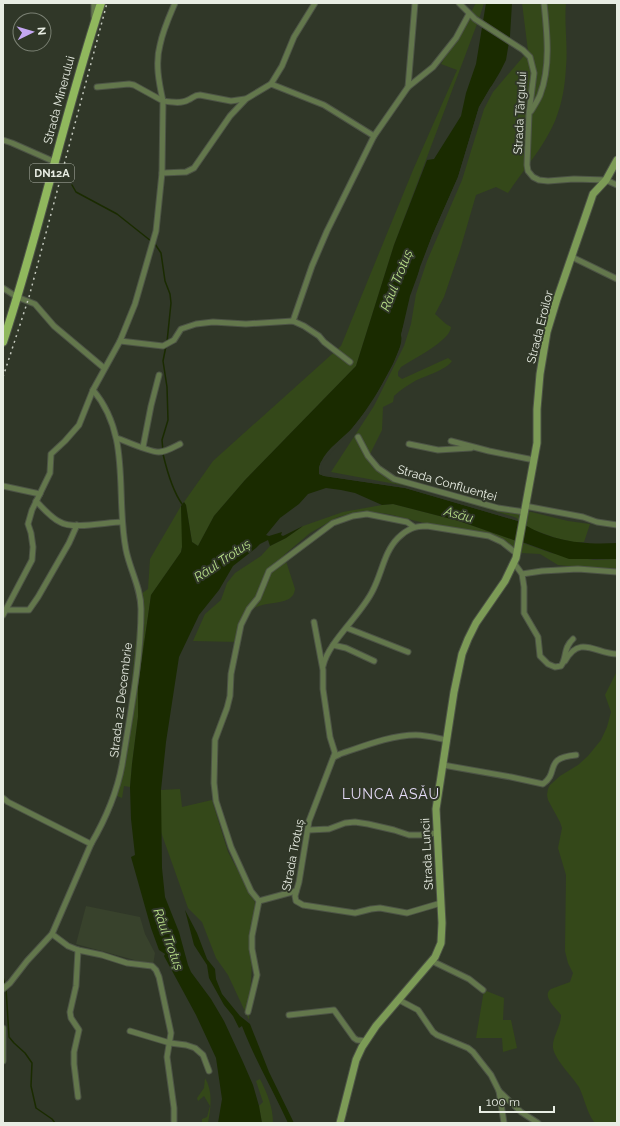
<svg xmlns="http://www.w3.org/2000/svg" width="620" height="1126" font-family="Raleway,sans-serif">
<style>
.built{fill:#38422c}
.green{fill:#344819}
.water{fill:#1a2b00}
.pier{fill:#303728}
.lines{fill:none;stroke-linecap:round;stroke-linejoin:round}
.stream{stroke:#1a2b00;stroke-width:1.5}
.minor-casing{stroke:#4d5446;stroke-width:7}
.secondary-casing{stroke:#4d5446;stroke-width:9}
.primary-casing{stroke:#4d5446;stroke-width:10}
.minor{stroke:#63774c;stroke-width:5}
.secondary{stroke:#7c9b56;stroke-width:7}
.primary{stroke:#90b85d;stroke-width:8}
.rail{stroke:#c4c9be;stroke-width:1.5;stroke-dasharray:2 4;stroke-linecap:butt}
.labels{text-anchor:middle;stroke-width:4;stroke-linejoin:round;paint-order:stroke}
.shield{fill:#303728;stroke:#b1b6ab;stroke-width:1}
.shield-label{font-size:11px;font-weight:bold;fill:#e8ede3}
.street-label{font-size:12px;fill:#e8ede3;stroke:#303728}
.water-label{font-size:13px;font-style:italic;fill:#b7de88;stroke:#303728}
.quarter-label{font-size:14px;letter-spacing:1px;fill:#e6dcf9;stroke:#303728}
</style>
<rect width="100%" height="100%" fill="#303728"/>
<path class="built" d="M86,906l54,11 5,17 10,19 -2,12 -77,-21z"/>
<g class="green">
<path d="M476,3h8l-4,13 -86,229 -38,121 -111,114 -31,36 -16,30 -6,-4 -6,-37 -2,-3 29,-41 128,-115 72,-176 44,-100 -16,-6z"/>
<path d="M522,3h44c-2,21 2,43 0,64 -1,19 -4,37 -11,54 -11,26 -31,48 -47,72l-12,-6 -20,8 -16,55 -16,47 -9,17 11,10 5,3c-1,14 -38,32 -50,40l-3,5v4l4,3 46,-21 4,3c-6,9 -27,15 -37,20 -7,4 -15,9 -21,15l-1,6 -10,5 -1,23 -12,24 5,7 11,11 17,7 94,27 26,4 45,11 22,3 -6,18h-11l-17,-4 -25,-9 -17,-12 -97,-29 -86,-16 43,-66 30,-60 7,-22 5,-30 11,-33 35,-81 22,-71 9,-17 35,-41z"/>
<path d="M393,504l66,17 52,18 40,14 43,7 23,-1v12l-59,-6 -18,-11 -18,-1 -8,-5h-8l-17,-9 -101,-25 -23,-3 -27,6 -28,16 -26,22 11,34c-2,19 -31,10 -43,21 -7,7 -9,22 -13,32l-46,-1 12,-27 16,-14 6,-17 8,-10 26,-17 9,-10 16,-8 17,-12 40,-14 39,-7z"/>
<path d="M181,506l2,36 -2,10 -30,43 -13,91v31l-6,47 -2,23 -6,-1 -2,12 -10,-4c9,-23 11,-48 15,-72 5,-43 9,-86 14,-128l7,-5 2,-30z"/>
<path d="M617,671v452h-22c-7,-7 -11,-26 -16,-36 -7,-11 -24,-27 -26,-39 -1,-11 8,-21 8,-33 -5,-7 -20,-19 -10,-26l19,-7 3,-9 -5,-10 -3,-12 1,-76 -8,-27 4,-20 -2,-6 -12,-22 -1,-5 1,-6 2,-4 10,-9 18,-11 10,-9 13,-16 6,-13 4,-15 -6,-17z"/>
<path d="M180,789l2,18 30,-7 16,52 27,50 -6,118 -21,-45 -12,-17 -14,-36 -14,-14 -27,-76v-42z"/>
<path d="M484,990l20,8 -1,22h8l6,28 -14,4 -1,-14h-26z"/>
<path d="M205,1078c8,13 6,30 3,45h-6v-4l5,-2 3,-11 -6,-10 -6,5 -1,-3 7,-10z"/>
<path d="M260,1079c7,14 13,28 13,44h-11l-3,-17 4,-4 -7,-21z"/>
</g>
<g class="water">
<path d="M486,3h26l-2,33 -4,24 -6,12 -21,35 -21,70 -26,59 -22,60 -9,39c5,17 -35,77 -47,91 -9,11 -27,22 -33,36 -2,3 -1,8 -2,12l5,2 81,12 113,33c32,20 62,24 99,22v16h-48l-44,-16 -9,-2 -5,-2 -52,-18 -66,-17 -11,1 -27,-12 -14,-3 -15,-2 -18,6 -9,10 -19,14 -14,17 3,1 13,-4 -1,3 2,1 20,-10 -17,12 -16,8 -2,-6 -8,4 -4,4 -23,18 -14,24 -20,25 -20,42 -13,85 -5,48 1,78 3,29 14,35 9,33 3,7 20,27 13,22 19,41 10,23 6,21 3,17h-44l4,-24 -6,-41 -20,-43 -32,-59 1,-2 -6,-4 -8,-22 -20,-71 4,-2 -4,-36 -1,-32 2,-23 6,-47v-31l13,-91 30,-43 1,-5 -1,-41 3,-4 2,3 6,37 6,4 16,-30 31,-36 111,-114 38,-121 33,-85 7,-1 27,-43 5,-23 10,-29z"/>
<path d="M185,910l12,23 10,26 8,10 1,10 6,15 18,22 10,8 19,48 25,51h-6c-15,-33 -33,-63 -46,-97l-3,2 -6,-12 -9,-11 -15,-27 -2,-13 -13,-20z"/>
</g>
<g class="pier">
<path d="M500,76l-19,32 -21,69 -26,59 -21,58 7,-27 12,-31 26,-59 21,-70 11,-19z"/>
<path d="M406,322l-3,13 1,6 -10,24 -20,39 -19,24 -13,13 30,-38 8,-15 13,-24 10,-24 -2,-5 3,-11z"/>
<path d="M340,443l-18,20 -1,10 3,2 92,13 101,30 1,3 -113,-33 -81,-12 -5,-2v-7l2,-5z"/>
</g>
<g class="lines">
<g class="stream">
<path d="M72,185l4,7 41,22 34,27"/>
<path d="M155,244l6,9 4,28 5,13 1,9 -4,39"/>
<path d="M163,451l-1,-11 6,-20 -1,-33 -4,-26 3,-15"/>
<path d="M163,454c4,17 9,36 19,50"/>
<path d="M3,977l2,8"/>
<path d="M6,988l3,49 5,6 11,10 7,10 -1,23 5,22 16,11 3,4"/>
</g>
<g class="minor-casing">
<g id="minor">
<path d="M175,3c-6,14 -12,27 -15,42 -5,18 -1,38 3,56 8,1 18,3 25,-1 5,-2 6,-5 12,-5l31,6 14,-2"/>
<path d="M459,3l16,16 48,31 7,7 4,16 -5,40 -2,52 1,6 5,6 6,3 9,1 26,-2 32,1 11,5"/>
<path d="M94,17v-14"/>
<path d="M271,84l11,-18 12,-29 21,-34"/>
<path d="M408,87l25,-20 23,-29 13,-24"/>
<path d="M531,111c3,-5 7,-11 9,-16 11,-28 7,-63 4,-92"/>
<path d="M3,140l9,3 43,19"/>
<path d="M162,173l24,-1 8,-4 36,-52 16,-17 25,-15 53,21 50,31 34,-49 7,-84"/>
<path d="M572,257l45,22"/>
<path d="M3,288l14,9 18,7 19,22 50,42"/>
<path d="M293,321l19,-55 15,-35 47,-95"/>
<path d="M120,341l43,5 11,-6 7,-11 15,-5 17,-2 33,2 47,-3 11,5 15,10 5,6 26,20"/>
<path d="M358,437l10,19 10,12 16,11 104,29 27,4"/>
<path d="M117,438c8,3 35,15 42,14 7,0 15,-5 21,-8"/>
<path d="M451,441l38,10 45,9"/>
<path d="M409,444l29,6 33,-2"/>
<path d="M143,447l8,-41 8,-31"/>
<path d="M3,486l37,8"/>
<path d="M36,501c7,7 15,17 24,21 13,8 47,0 62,0"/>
<path d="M525,506l58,11 14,5 20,3"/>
<path d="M514,563l8,11 2,13v26l14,24 2,19 8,8 7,3 6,-1c6,-8 2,-18 12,-27"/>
<path d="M522,574l20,-3 36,-2 39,3"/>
<path d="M6,610h23l9,-13 31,-54 8,-18"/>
<path d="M3,615l29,-55 1,-13 -2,-14 -3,-9 4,-14 18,-37 1,-19 14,-13 14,-16 14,-35 27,-49 15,-37 21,-73 6,-58 1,-72 -29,-16 -5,-1 -32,3"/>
<path d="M314,622l9,48v19l7,48 5,16 -26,68 -10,61 -4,14 1,5 7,4 52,8 16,-4 9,-1 27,5 34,-10"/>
<path d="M347,628l61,24"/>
<path d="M333,645l13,3 28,13"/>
<path d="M565,661c15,-27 31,-7 52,-7"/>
<path d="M323,666c5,-24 39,-52 50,-76 9,-17 11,-38 25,-52 9,-9 17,-12 29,-12l62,10 13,6 15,12"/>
<path d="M334,757l6,-3c24,-8 51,-19 76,-19 10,0 21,3 31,5"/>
<path d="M443,765l68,12 32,7c17,-12 0,-26 33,-29"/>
<path d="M3,798l5,4 83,42"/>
<path d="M309,830l20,-1 16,-6 10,-1 13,2 26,6 15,5h11l17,-2"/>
<path d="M259,901l37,-10"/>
<path d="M52,934l16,12 10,4 24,5 25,8 25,3 4,4 3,7 12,56 -4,24 7,51v15"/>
<path d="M432,961l37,18 14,11"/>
<path d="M3,989l7,-6 17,-22 25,-27 39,-90c14,-24 26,-52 31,-79 8,-51 19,-104 19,-156 0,-21 -11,-39 -15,-59 -11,-55 6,-114 -33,-160"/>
<path d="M399,1000l19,10 15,22 4,3 31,13 5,4 18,23 8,16 22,21 17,11"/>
<path d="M248,1012l9,-37 -5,-26v-13l7,-35 -8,-10 -20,-44 -15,-46 -2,-18 1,-43 12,-32 3,-12 1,-22 10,-49 8,-16 9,-11 11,-27 64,-48 20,-7 14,-2 40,8 7,5"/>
<path d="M289,1015l45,-5 20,28 3,2 9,1"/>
<path d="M3,1028v33"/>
<path d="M130,1031l40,12 16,2 9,3 8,7 6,16"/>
<path d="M499,1091l5,32"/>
<path d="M78,1097l-4,-33v-12l5,-22 -8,-12 -1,-6 6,-26 2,-36"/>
</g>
</g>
<g class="secondary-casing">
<path id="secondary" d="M340,1123l16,-63 6,-13 14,-21 59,-69 6,-14 1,-20 -6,-114 18,-117 8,-38 6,-15 8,-16 29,-42 11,-23 21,-115v-34l3,-35 7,-42 10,-33 34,-99 2,-6 13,-14 11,-20"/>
</g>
<g class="primary-casing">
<path id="primary" d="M3,342c37,-112 61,-227 98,-339"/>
</g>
<use href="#minor" class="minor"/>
<use href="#secondary" class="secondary"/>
<use href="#primary" class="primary"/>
<path class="rail" d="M3,377l26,-80 78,-294"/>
</g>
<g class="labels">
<rect class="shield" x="30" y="164" width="44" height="18" rx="3"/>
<g class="shield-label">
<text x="52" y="177">DN12A</text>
</g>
<g class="street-label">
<text transform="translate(59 100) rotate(-75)" y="4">Strada Minerului</text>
<text transform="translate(520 113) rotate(-87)" y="4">Strada Târgului</text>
<text transform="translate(540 327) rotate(-76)" y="4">Strada Eroilor</text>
<text transform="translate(447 483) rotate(16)" y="4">Strada Confluenței</text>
<text transform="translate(121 700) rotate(-83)" y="4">Strada 22 Decembrie</text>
<text transform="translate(427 854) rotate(-93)" y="4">Strada Luncii</text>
<text transform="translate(293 855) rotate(-79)" y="4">Strada Trotuș</text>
</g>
<g class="water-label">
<text transform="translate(396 280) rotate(-68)" y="5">Râul Trotuș</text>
<text transform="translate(459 514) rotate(15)" y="5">Asău</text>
<text transform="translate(222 560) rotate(-34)" y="5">Râul Trotuș</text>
<text transform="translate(169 939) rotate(70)" y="5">Râul Trotuș</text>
</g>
<g class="quarter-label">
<text x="391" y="799">LUNCA ASĂU</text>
</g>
</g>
<rect width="620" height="1126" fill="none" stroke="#e8ede3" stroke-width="8"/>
<g transform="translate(32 32) rotate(85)"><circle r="19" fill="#303728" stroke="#7a8073"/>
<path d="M0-3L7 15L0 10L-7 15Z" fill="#c4a7f1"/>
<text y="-6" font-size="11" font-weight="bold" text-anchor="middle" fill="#e8ede3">N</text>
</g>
<path d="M480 1106v6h74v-6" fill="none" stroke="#e8ede3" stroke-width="2"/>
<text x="486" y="1106" font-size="12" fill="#e8ede3" stroke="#303728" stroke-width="3" paint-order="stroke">100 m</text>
</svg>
